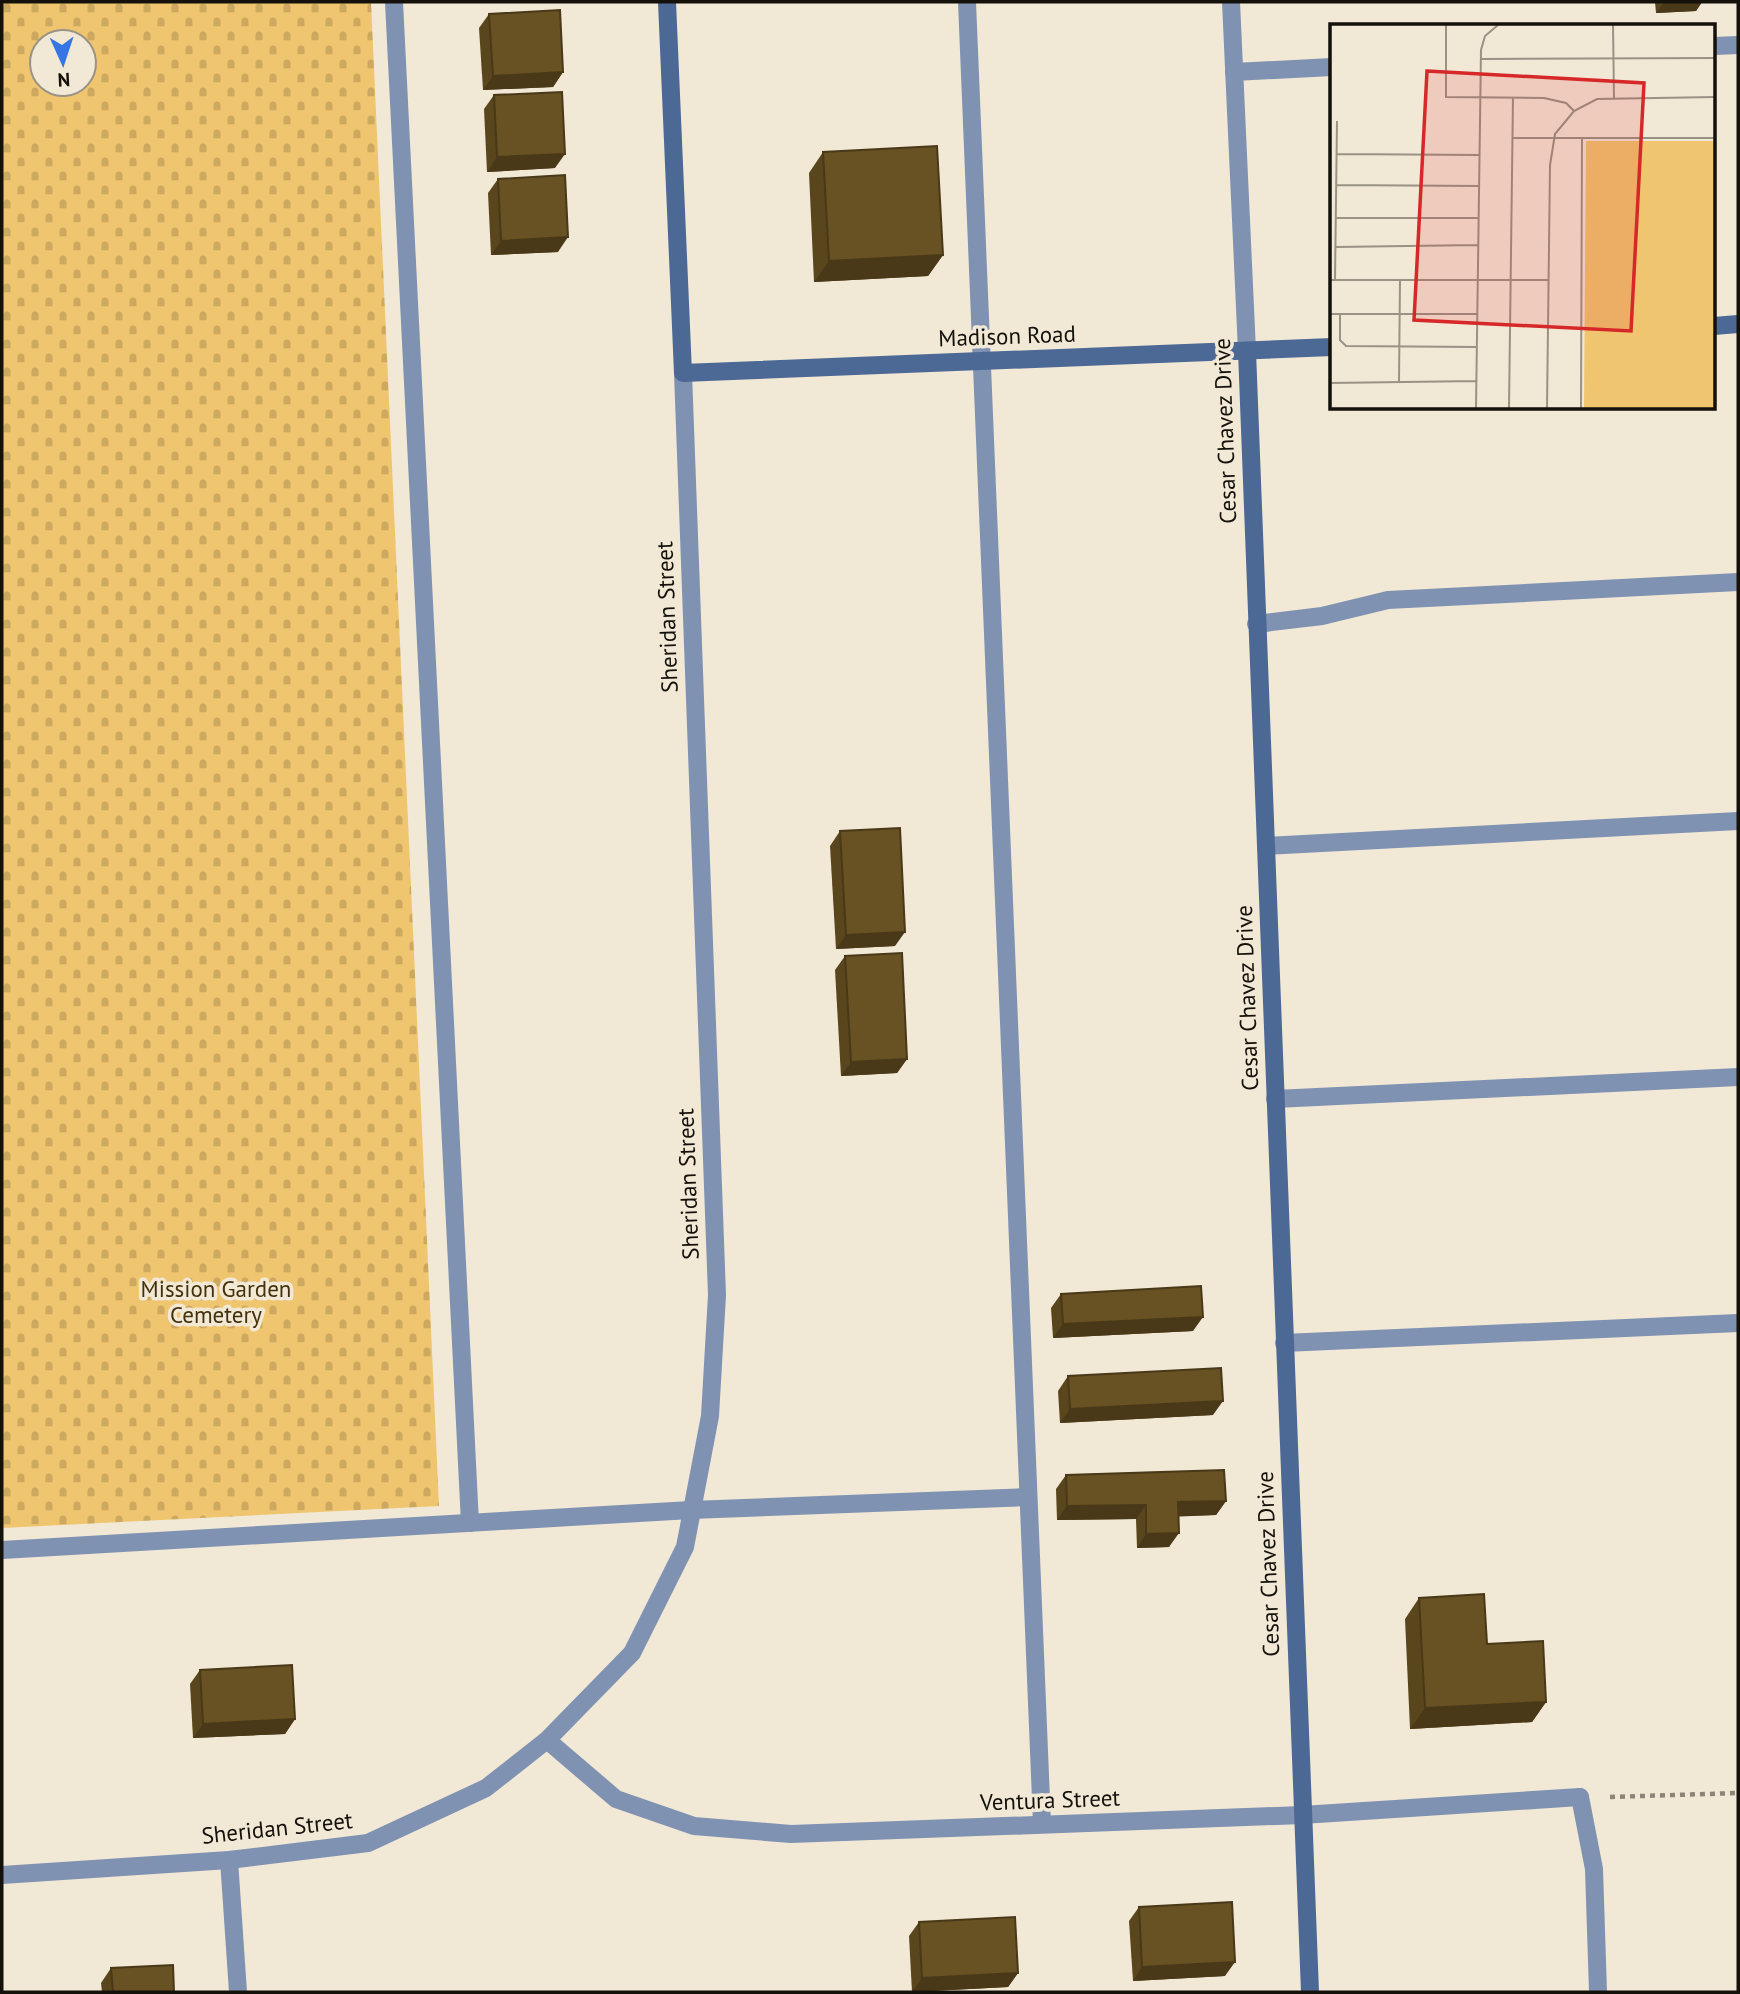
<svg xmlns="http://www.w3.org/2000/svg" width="1740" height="1994" font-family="'PT Sans',sans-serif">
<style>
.cemetery{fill:url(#cemetery-stones);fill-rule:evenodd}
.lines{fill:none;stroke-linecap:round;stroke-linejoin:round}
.path{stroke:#8b8477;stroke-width:4.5;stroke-dasharray:5 5;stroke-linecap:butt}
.lane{stroke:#7f92b2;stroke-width:18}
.street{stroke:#7f92b2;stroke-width:18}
.secondary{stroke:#4c6895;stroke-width:18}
.wall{fill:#59461d}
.shaded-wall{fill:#493918}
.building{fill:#685122;stroke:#493918;stroke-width:2}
.labels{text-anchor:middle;stroke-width:7;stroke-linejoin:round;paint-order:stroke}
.street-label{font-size:23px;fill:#14110b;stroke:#f2e8d6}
.park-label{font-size:23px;fill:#43310a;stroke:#f2e8d6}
.inset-road{fill:none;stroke:#999285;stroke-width:2}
.view{fill:#d62828;fill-opacity:0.15;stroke:#d62828;stroke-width:3.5}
.inset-edge{fill:none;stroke:#14110b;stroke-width:3.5}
</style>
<defs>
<pattern id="cemetery-stones" width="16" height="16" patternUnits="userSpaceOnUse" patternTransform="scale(1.75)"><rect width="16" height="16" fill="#f0c56f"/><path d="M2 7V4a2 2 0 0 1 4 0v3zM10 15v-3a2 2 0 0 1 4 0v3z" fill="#cda85f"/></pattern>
</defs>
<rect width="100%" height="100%" fill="#f2e8d6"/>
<path class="cemetery" d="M2,2h369l68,1504 -437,22zM42,42h42v42h-42z"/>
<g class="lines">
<path class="path" d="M1610,1797l128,-4"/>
<g class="lane">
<path d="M394,2l76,1521"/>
<path d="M967,2l75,1822"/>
<path d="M1714,46l24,-1"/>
<path d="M1234,72l98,-5"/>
<path d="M1256,624l66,-8 66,-16 350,-18"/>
<path d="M1275,1099l463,-22"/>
<path d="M2,1550l689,-40 337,-13"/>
<path d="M1580,1797l14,72 4,123"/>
</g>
<g class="street">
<path d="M1231,2l16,349"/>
<path d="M1266,846l472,-25"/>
<path d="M1284,1343l454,-20"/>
<path d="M547,1740l69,59 78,27 97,8 511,-19 278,-18"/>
<path d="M229,1860l9,132"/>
<path d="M2,1875l227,-15 139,-17 118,-55 61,-48 85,-87 53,-106 25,-131 7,-121 -34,-922"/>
</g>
<g class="secondary">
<path d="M667,2l16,371 649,-26"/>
<path d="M1714,326l24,-2"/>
<path d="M1247,351l63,1641"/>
</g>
</g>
<g class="wall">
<path d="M1655,2h47l-6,9 -40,2z"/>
<path d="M489,14l74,58 -10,15 -70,3 -4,-62z"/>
<path d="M494,95l61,73 -68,4 -3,-63z"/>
<path d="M823,152l120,103 -15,21 -114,6 -5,-109z"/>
<path d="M498,179l60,73 -67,3 -3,-62z"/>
<path d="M840,831l55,115 -59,3 -6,-103z"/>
<path d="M845,956l62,103 -10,14 -56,3 -6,-106z"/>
<path d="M1061,1294l132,37 -140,7 -2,-30z"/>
<path d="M1068,1376l145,39 -153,8 -2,-32z"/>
<path d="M1066,1475l160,26 -10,14 -38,1 -9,31 -32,1 -1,-29 -79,1 -1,-31z"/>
<path d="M1419,1598l68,46 59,58 -14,20 -122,7 -5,-110z"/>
<path d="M200,1670l95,49 -10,15 -92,4 -3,-54z"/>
<path d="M1139,1907l86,69 -92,5 -4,-60z"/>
<path d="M919,1922l99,51 -10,14 -96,5 -3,-56z"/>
<path d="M111,1968l63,24h-72l-1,-9z"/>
</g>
<g class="shaded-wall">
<path d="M1664,2h38l-6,9 -40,2z"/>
<path d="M563,72l-10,15 -70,3 10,-14z"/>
<path d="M565,154l-10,14 -68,4 10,-15z"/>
<path d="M568,237l-10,15 -67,3 10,-14z"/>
<path d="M943,255l-15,21 -114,6 15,-21z"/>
<path d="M905,932l-10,14 -59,3 10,-14z"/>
<path d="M907,1059l-10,14 -56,3 10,-14z"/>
<path d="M1203,1317l-10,14 -140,7 10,-14z"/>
<path d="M1223,1401l-10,14 -153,8 10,-14z"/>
<path d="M1226,1501l-10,14 -48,2 10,-15z"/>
<path d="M1146,1505l-10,14 -79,1 10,-14z"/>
<path d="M1179,1533l-10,14 -32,1 9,-14z"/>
<path d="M1546,1702l-14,20 -122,7 15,-21z"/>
<path d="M295,1719l-10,15 -92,4 10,-14z"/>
<path d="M1235,1962l-10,14 -92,5 9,-14z"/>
<path d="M1018,1973l-10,14 -96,5 10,-14z"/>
</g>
<g class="building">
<path d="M560,10l3,62 -70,4 -4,-62z"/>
<path d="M562,92l3,62 -68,3 -3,-62z"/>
<path d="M937,146l6,109 -114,6 -6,-109z"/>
<path d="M565,175l3,62 -67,4 -3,-62z"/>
<path d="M900,828l5,104 -59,3 -6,-104z"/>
<path d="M902,953l5,106 -56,3 -6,-106z"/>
<path d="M1201,1286l2,31 -140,7 -2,-30z"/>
<path d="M1221,1368l2,33 -153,8 -2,-33z"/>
<path d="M1224,1470l2,31 -48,1 1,31 -33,1v-29l-79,1 -1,-31z"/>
<path d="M1484,1594l3,50 56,-3 3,61 -121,6 -6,-110z"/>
<path d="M292,1665l3,54 -92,5 -3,-54z"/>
<path d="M1232,1902l3,60 -93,5 -3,-60z"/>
<path d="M1015,1917l3,56 -96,5 -3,-56z"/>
<path d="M173,1965l1,27h-61l-2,-24z"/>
</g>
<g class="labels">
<g class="street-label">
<text transform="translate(1007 336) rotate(-2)" y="8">Madison Road</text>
<text transform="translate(1225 431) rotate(-92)" y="8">Cesar Chavez Drive</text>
<text transform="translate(667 617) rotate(-92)" y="8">Sheridan Street</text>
<text transform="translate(1247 998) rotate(-92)" y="8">Cesar Chavez Drive</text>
<text transform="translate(688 1184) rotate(-92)" y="8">Sheridan Street</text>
<text transform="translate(1268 1564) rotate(-92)" y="8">Cesar Chavez Drive</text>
<text transform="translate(1050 1800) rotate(-2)" y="8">Ventura Street</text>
<text transform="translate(277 1828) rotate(-6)" y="8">Sheridan Street</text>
</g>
<g class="park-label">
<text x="216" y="1297">Mission Garden<tspan x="216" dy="26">Cemetery</tspan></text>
</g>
</g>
<g transform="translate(1330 24)">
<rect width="385" height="385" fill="#f2e8d6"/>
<path d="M256,117h129v267h-131z" fill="#f0c56f"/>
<path class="inset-road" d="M116,1v72l98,1 22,5 8,8M283,1l1,73M151,35l234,-1M182,114h203M7,130l142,1M6,161l143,1M5,194h143M5,223l143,-2M0,256h218M5,256l2,-159M0,290h147M10,290v26l6,6 131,1M69,358l1,-103M0,359l147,-2M146,384l5,-358 4,-14 13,-11M179,384l4,-311M217,384l3,-243 5,-31 19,-23 23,-12 118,-2M251,384l1,-270"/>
<path class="view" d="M97,47l217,12 -13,248 -217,-11z"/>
<rect width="385" height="385" class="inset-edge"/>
</g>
<rect width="1740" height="1994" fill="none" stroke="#14110b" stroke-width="7"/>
<g transform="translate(63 63) rotate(177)"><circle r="33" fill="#f2e8d6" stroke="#999285" stroke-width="2"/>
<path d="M0-5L12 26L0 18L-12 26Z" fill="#3576e4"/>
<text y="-10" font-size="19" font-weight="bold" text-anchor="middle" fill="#14110b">N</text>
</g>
</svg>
